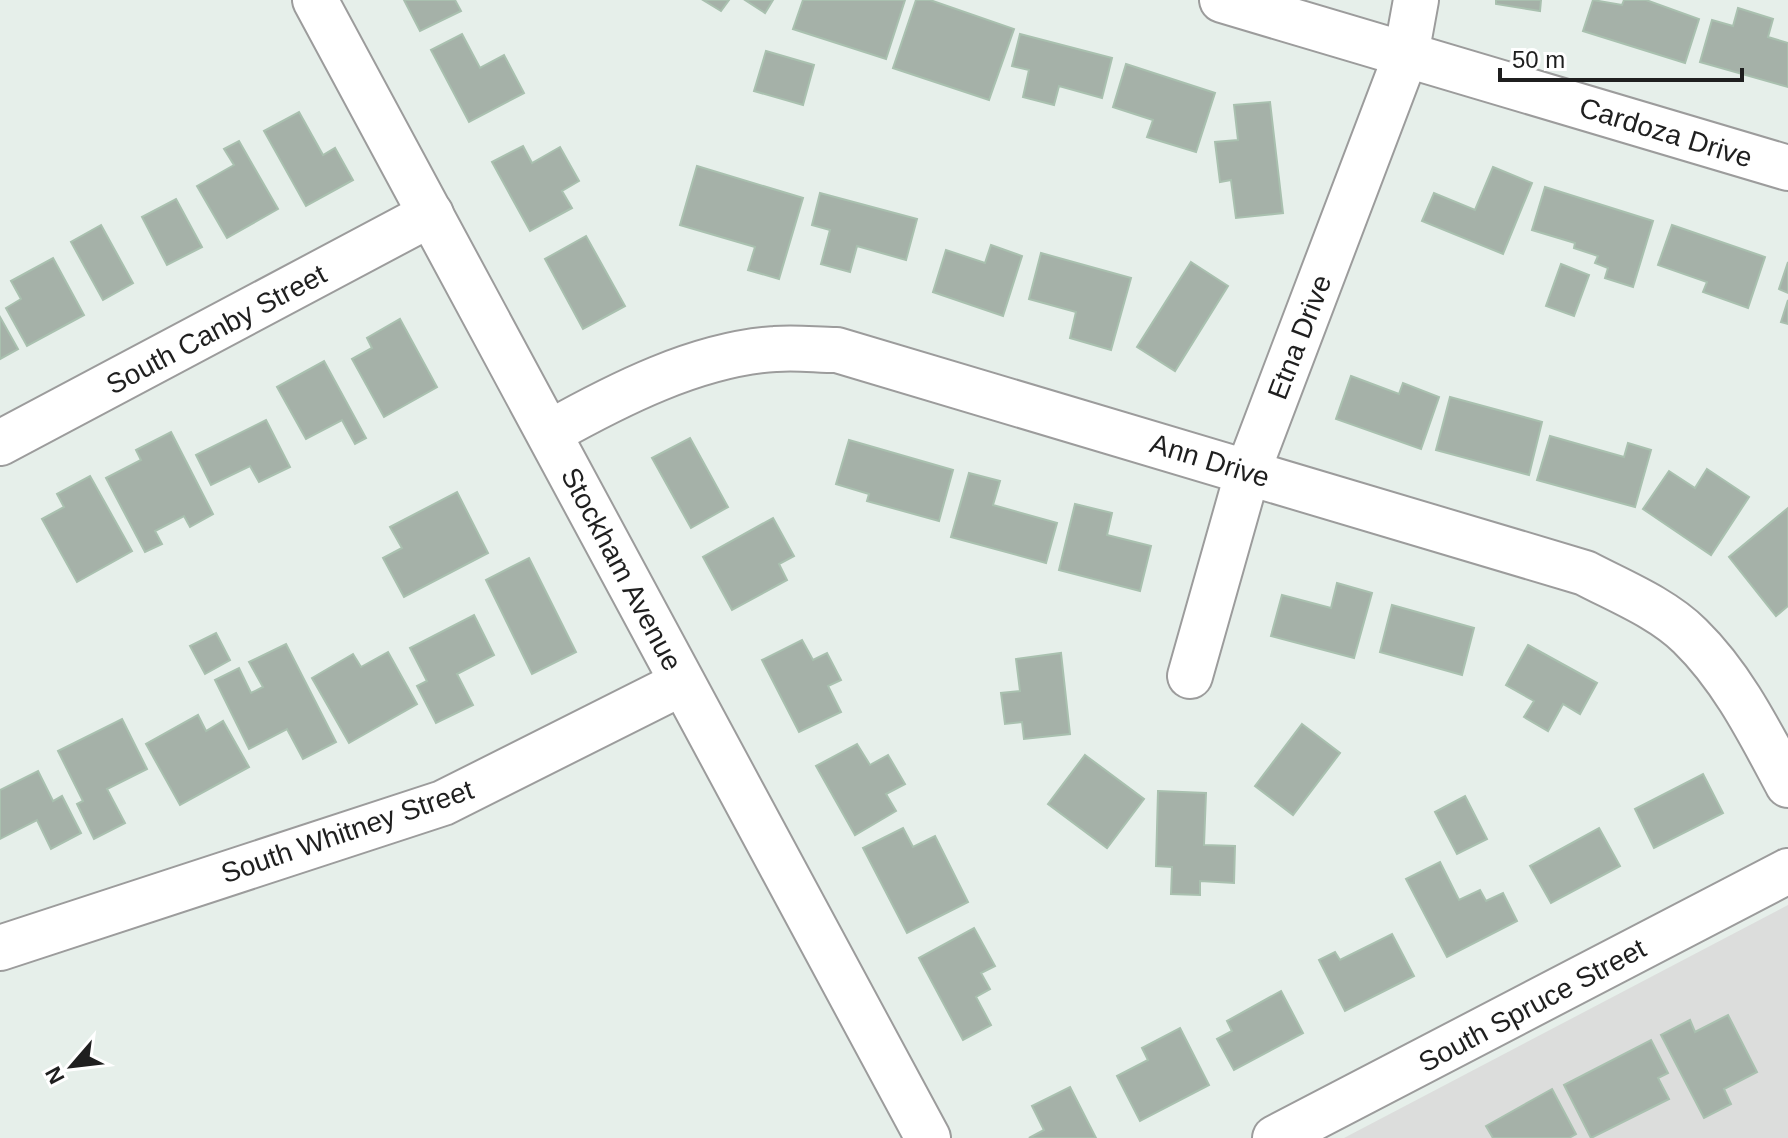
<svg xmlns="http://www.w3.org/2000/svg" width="1788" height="1138" font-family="Helvetica,sans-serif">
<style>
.residential{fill:#dcdddc}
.building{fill:#a5b1a8;stroke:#a9c0af;stroke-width:2}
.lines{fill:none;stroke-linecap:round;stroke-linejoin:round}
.minor-casing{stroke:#9c9c9c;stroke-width:48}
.minor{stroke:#fff;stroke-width:44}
.labels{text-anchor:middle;stroke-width:6;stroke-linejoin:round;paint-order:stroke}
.street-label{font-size:28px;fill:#1f1f1f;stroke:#fff}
</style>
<rect width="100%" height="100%" fill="#e6efea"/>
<path class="residential" d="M1788,905v233h-444z"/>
<g class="building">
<path d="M404,0h51l6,11 -41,20z"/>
<path d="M703,0h26l-8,11z"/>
<path d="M745,0h28l-8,13z"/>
<path d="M803,0h102l-19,59 -93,-30z"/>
<path d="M916,0h14l84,29 -25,71 -96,-32z"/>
<path d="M1496,0h45l-1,11 -44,-7z"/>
<path d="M1593,0l29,5 2,-5h22l53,19 -14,44 -102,-32z"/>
<path d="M1738,8l35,11 -5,18 20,6v44l-88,-25 12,-42 21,6z"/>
<path d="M462,34l18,34 24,-13 20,38 -55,29 -38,-72z"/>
<path d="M1020,34l92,24 -10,40 -43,-12 -5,19 -31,-8 6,-27 -17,-4z"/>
<path d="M766,51l48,14 -11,40 -49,-14z"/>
<path d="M1126,64l89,29 -19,59 -49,-15 6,-17 -40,-13z"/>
<path d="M1270,102l13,111 -47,5 -5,-38 -11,2 -5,-40 23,-2 -4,-35z"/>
<path d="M299,112l24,43 12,-7 18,32 -47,26 -42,-75z"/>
<path d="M239,141l39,68 -51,29 -30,-52 37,-21 -10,-16z"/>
<path d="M523,146l9,17 28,-16 19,34 -17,10 10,17 -42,23 -38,-69z"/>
<path d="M697,166l106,32 -24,81 -31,-9 7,-23 -75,-22z"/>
<path d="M1493,167l39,16 -29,71 -81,-33 12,-28 41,17z"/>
<path d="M1545,187l108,34 -20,66 -28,-9 3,-10 -13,-5 3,-7 -24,-8 1,-5 -43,-13z"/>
<path d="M820,193l97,26 -11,41 -49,-14 -7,26 -29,-8 9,-34 -18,-5z"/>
<path d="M176,199l26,48 -35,18 -25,-48z"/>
<path d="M101,225l32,58 -30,17 -32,-58z"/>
<path d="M1672,225l93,32 -17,51 -45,-16 4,-10 -49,-17z"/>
<path d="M586,236l39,70 -42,23 -38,-70z"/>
<path d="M991,245l31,11 -19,60 -70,-24 13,-42 39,13z"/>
<path d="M1041,253l90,25 -20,72 -41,-12 6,-26 -47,-13z"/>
<path d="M53,258l31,57 -57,31 -21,-38 15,-9 -10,-18z"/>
<path d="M1191,262l37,24 -53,85 -38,-24z"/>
<path d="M1788,262v31l-9,-4z"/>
<path d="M1561,264l28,11 -15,41 -28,-10z"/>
<path d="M1788,300v24l-7,-2z"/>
<path d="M0,317l18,32 -18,10z"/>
<path d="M400,319l37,68 -53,30 -32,-58 20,-11 -5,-10z"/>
<path d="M324,361l42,77 -11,6 -13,-24 -36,19 -29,-52z"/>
<path d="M1351,376l48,18 4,-11 36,14 -18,52 -85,-30z"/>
<path d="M1450,397l92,25 -13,53 -93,-25z"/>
<path d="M266,420l24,47 -31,15 -9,-16 -39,19 -15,-30z"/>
<path d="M171,432l42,82 -23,13 -6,-11 -29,15 7,13 -17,8 -39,-74 35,-18 -5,-10z"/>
<path d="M1550,436l74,21 4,-14 23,7 -16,57 -98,-27z"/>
<path d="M690,438l38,69 -37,21 -39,-70z"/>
<path d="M849,440l104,30 -14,51 -72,-20 2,-7 -33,-10z"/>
<path d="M1707,469l42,28 -38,58 -68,-46 26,-38 26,17z"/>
<path d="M969,473l31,8 -7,24 64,18 -11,40 -95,-26z"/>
<path d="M90,476l42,75 -55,31 -35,-63 22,-12 -7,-13z"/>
<path d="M457,492l31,61 -84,44 -21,-39 19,-10 -12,-21z"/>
<path d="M1075,504l37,9 -5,22 44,11 -11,45 -81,-21z"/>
<path d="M1788,508v98l-12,10 -47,-59z"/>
<path d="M773,518l21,38 -15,8 8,16 -55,30 -29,-53z"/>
<path d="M529,558l47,94 -44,22 -46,-94z"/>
<path d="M1337,583l35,10 -18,65 -83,-22 11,-41 49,13z"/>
<path d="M1392,605l82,23 -12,47 -82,-23z"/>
<path d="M474,615l20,40 -37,19 16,31 -37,18 -19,-37 10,-5 -17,-33z"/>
<path d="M216,633l14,27 -25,14 -15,-28z"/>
<path d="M802,640l11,20 14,-7 14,27 -13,6 13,26 -42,20 -37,-72z"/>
<path d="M286,644l50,98 -33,17 -16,-30 -38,20 -34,-69 24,-12 12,25 12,-6 -14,-25z"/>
<path d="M1528,645l69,38 -17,31 -17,-10 -15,27 -24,-14 10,-16 -28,-16z"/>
<path d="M388,652l29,52 -68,39 -37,-65 41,-24 8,13z"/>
<path d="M1061,653l9,81 -46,5 -2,-17 -17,2 -4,-31 19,-2 -4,-32z"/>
<path d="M198,715l8,16 17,-10 26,46 -69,38 -34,-61z"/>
<path d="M122,719l25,50 -40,20 18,34 -31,16 -17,-35 6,-3 -25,-50z"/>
<path d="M1302,724l38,29 -47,62 -38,-29z"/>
<path d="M857,744l13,21 18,-10 17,29 -19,10 10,17 -41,24 -39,-69z"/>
<path d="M1085,755l59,44 -37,49 -59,-44z"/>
<path d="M38,771l15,30 9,-5 19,37 -30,16 -14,-29 -37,19v-49z"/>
<path d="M1703,774l20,39 -69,35 -19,-39z"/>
<path d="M1158,791l48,2 -2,52 31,1 -1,37 -34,-2v14l-29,-1 1,-27 -16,-1z"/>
<path d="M1465,796l22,43 -30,15 -22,-42z"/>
<path d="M903,828l10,19 22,-11 33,66 -61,31 -44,-85z"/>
<path d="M1599,828l21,38 -69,37 -21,-37z"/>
<path d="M1440,862l19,38 21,-10 6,11 17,-8 14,28 -70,36 -41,-78z"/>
<path d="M974,928l21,38 -14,7 9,16 -14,8 15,28 -28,15 -44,-82z"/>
<path d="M1392,934l22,42 -69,35 -26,-51 16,-8 5,8z"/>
<path d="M1281,991l22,42 -69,37 -17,-31 15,-8 -5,-10z"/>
<path d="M1728,1015l29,57 -33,17 7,15 -27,14 -43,-83 29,-15 5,12z"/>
<path d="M1180,1028l29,57 -69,36 -23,-45 31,-16 -6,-12z"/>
<path d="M1651,1040l17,33 -10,5 11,21 -78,39 -27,-53z"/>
<path d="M1070,1087l26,51h-67l15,-8 -12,-24z"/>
<path d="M1552,1089l24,45 -7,4h-76l-7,-12z"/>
</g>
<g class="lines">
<g class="minor-casing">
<g id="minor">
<path d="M315,0l613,1138"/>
<path d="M1222,0l566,168"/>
<path d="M549,433c68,-38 148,-79 226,-84 21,-2 42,1 62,1l748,223c34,18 77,35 105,63 43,42 70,97 98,149"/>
<path d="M0,443l431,-229"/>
<path d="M1190,676l58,-205 158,-416 10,-55"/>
<path d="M0,948l443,-145 239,-120"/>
<path d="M1275,1138l513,-267"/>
</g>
</g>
<use href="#minor" class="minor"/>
</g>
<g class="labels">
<g class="street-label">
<text transform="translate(1666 132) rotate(17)" y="10">Cardoza Drive</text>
<text transform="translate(216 329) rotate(-28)" y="10">South Canby Street</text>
<text transform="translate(1299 337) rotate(-69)" y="10">Etna Drive</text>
<text transform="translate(1210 460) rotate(17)" y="10">Ann Drive</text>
<text transform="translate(622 569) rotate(62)" y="10">Stockham Avenue</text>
<text transform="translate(347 831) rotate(-19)" y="10">South Whitney Street</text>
<text transform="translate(1532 1005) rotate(-28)" y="10">South Spruce Street</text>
</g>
</g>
<g transform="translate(72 1066) rotate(242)" stroke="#ffffff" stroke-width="6" paint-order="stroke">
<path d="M0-6L14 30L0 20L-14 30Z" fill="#1f1f1f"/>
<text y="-12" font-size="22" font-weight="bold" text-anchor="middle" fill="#1f1f1f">N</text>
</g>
<path d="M1500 68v12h242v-12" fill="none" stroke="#1f1f1f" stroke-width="4"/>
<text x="1512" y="68" font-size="24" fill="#1f1f1f" stroke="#ffffff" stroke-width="6" paint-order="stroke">50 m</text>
</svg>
